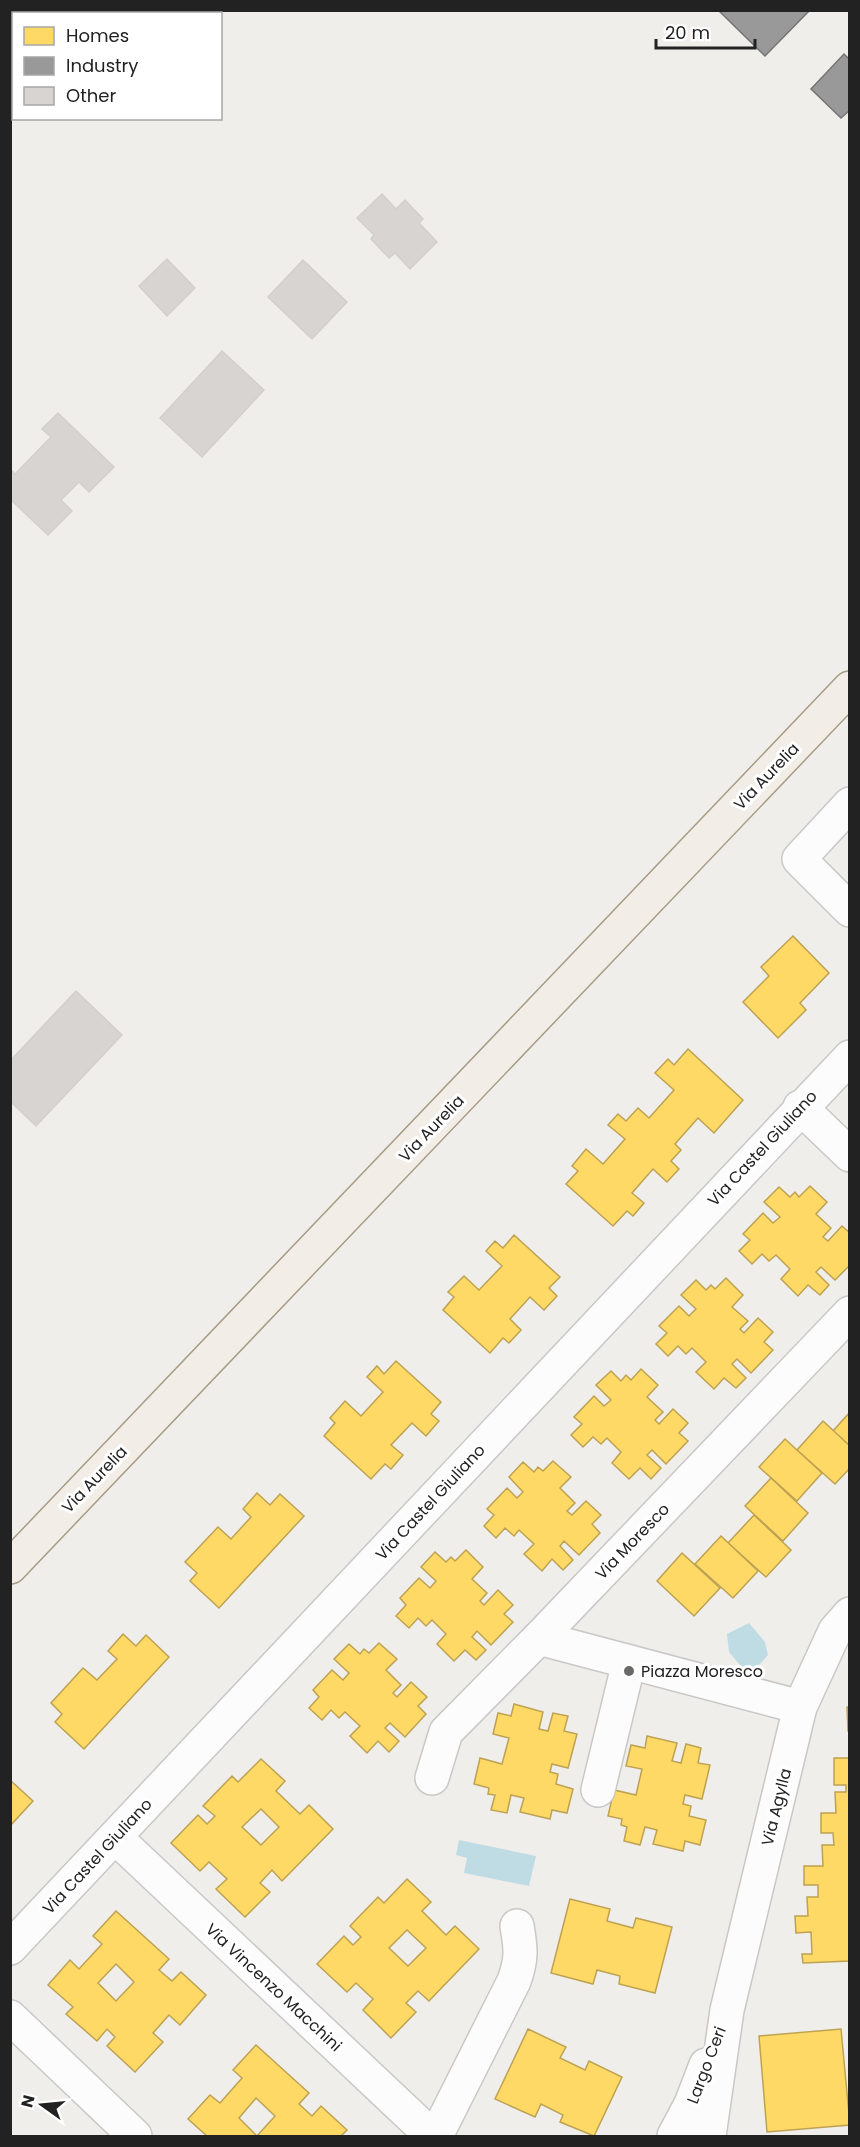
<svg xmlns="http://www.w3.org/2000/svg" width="860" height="2147" font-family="Poppins,sans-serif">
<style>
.water{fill:#bfdbe3}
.homes{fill:#ffd966;stroke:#bda252;stroke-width:1.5;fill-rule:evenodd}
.industry{fill:#999;stroke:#757575;stroke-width:1.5}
.building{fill:#d7d4d2;stroke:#d3d0cc;stroke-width:1.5}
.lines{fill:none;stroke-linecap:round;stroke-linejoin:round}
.minor-casing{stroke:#c9c8c7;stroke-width:36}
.primary-casing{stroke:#a79c86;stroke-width:36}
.minor{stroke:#fdfcfc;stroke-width:33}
.primary{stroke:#f3ede7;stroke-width:33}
.poi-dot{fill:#6a6968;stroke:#fff;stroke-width:2}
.labels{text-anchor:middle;stroke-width:6;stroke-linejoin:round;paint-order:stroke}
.street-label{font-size:16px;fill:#222;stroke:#fff}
.poi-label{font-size:16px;fill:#222;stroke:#fff;text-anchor:start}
</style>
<rect width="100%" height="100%" fill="#f0eeeb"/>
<g class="water">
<path d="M749,1623l16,19 3,13 -8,9 -15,7 -16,-19 -2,-18z"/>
<path d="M459,1840l77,16 -7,30 -65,-13 3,-15 -11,-3z"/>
</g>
<g class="homes">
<path d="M793,936l36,37 -29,30 6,7 -28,28 -35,-36 26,-26 -8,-9z"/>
<path d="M688,1049l55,51 -29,33 -16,-15 -23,26 6,6 -10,11 8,8 -12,13 -14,-13 -21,24 12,10 -11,13 -6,-5 -14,15 -47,-42 12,-13 -6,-5 14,-17 17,15 22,-25 -17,-14 10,-11 8,7 12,-13 11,10 25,-28 -19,-17 13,-14 6,6z"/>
<path d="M810,1186l17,16 -11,12 15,14 -8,9 5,4 14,-15 8,7v32l-15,15 -14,-13 -5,5 13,13 -9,10 -12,-10 -10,11 -17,-17 9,-10 -14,-14 -7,6 -7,-7 -10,10 -13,-13 11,-11 -7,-6 20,-21 10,10 7,-6 -16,-15 15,-15 11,10 5,-5 4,5z"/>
<path d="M514,1235l46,42 -11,11 8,8 -13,14 -14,-13 -20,22 11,11 -12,13 -6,-5 -13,15 -47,-43 11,-13 -6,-5 16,-16 15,14 23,-24 -16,-15 9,-10 8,7z"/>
<path d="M726,1278l17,17 -11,12 16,14 -8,8 4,4 14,-15 15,14 -9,10 9,8 -22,23 -14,-14 -5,5 14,14 -10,10 -12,-10 -10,11 -18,-17 10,-10 -14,-14 -6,6 -8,-8 -10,10 -12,-12 11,-11 -8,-7 20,-20 10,10 7,-7 -15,-14 15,-15 10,10 5,-5 4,4z"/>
<path d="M396,1361l45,41 -10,12 8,7 -13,15 -14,-13 -21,22 12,10 -12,14 -6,-5 -14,15 -47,-43 11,-13 -5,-5 15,-17 16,15 22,-24 -16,-15 10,-11 7,8z"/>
<path d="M641,1369l17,16 -11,12 16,15 -8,8 4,4 14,-15 15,14 -9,10 9,8 -22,23 -14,-14 -5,5 14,13 -10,11 -11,-11 -11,11 -17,-16 9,-11 -14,-14 -6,6 -8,-7 -10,10 -12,-12 11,-11 -8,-7 20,-21 10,10 7,-6 -15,-15 15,-14 10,10 5,-6 5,5z"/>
<path d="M850,1412v35l-17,-16z"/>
<path d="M823,1421l27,25v22l-15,16 -38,-34z"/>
<path d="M785,1439l37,34 -25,28 -38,-34z"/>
<path d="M553,1461l18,16 -11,11 15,15 -8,8 5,4 14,-14 15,14 -9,9 8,9 -21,22 -15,-14 -4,5 13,14 -10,10 -11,-11 -10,12 -18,-17 10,-10 -15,-14 -5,6 -9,-8 -9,10 -12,-12 10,-11 -7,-6 20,-21 10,10 6,-6 -14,-15 14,-15 11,10 4,-5 5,4z"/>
<path d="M771,1478l37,35 -25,28 -38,-35z"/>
<path d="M257,1493l13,12 10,-11 24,22 -85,92 -29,-27 7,-8 -12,-11 33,-35 13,12 20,-22 -8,-8z"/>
<path d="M754,1515l37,35 -25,27 -38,-34z"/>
<path d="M721,1536l37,35 -25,27 -38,-34z"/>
<path d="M466,1550l17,17 -11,12 15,14 -7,8 4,4 14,-15 15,15 -9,9 9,8 -22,23 -14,-14 -5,6 14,13 -10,10 -11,-10 -11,11 -17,-17 9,-10 -14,-14 -6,6 -8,-8 -9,10 -13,-12 10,-11 -6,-7 19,-20 11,10 6,-7 -15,-14 14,-15 11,10 5,-5 4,4z"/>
<path d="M682,1553l38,35 -26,28 -37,-35z"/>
<path d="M123,1634l13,12 10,-11 23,22 -85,92 -29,-27 7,-8 -11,-11 32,-35 14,12 20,-21 -9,-8z"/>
<path d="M379,1643l18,16 -11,11 15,15 -8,8 4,4 14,-15 16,15 -9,9 8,8 -21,23 -15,-14 -5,5 14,13 -10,11 -11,-11 -11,12 -17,-17 10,-10 -15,-14 -6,6 -8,-8 -9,10 -13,-12 10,-11 -6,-7 19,-20 11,10 6,-7 -15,-14 15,-15 11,10 4,-5 5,4z"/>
<path d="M514,1704l29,8 -4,17 9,2 5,-18 15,3 -4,15 13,3 -9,34 -16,-4 -2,8 8,2 -2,10 17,5 -6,24 -15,-3 -2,9 -30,-7 4,-14 -13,-3 -4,18 -16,-3 4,-15 -7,-1 1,-6 -15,-4 6,-26 22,6 7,-26 -16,-4 5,-21 13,3z"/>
<path d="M847,1707h3v24h-2z"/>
<path d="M647,1736l30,7 -5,18 9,2 5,-19 15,4 -3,15 12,2 -8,34 -17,-4 -2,9 8,2 -2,10 17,4 -6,25 -15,-4 -2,10 -30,-7 4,-14 -12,-3 -5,18 -16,-4 3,-14 -6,-2 1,-6 -14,-3 6,-26 22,5 6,-26 -16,-3 5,-21 14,3z"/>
<path d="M834,1758h16v203l-47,2 -1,-9h10l-1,-22 -15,1 -1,-17h13l-1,-19h11v-12h-14v-19h19l-1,-21h12l-1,-12h-12v-20h15l-1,-21h11v-7h-12z"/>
<path d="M261,1759l24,22 -9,10 24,23 9,-9 24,24 -51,52 -10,-11 -12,13 10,9 -25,25 -29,-28 11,-10 -18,-17 -9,9 -29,-28 27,-28 9,9 8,-8 -12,-10 29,-30 6,6zM261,1809l18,18 -18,18 -19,-18z"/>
<path d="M10,1780l23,21 -23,25z"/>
<path d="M407,1879l24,23 -9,9 24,24 9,-9 24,23 -50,52 -11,-10 -12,12 10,9 -25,26 -28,-28 10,-11 -17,-16 -9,9 -30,-28 27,-28 9,9 8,-8 -11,-11 28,-29 6,6zM407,1930l19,18 -18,18 -19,-18z"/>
<path d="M570,1899l40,10 -3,12 26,7 3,-10 36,9 -17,66 -36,-9 1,-8 -23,-6 -4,14 -42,-11z"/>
<path d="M116,1911l53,48 -10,11 13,11 9,-9 25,23 -26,30 -11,-10 -16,18 10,9 -28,30 -28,-26 8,-9 -8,-8 -10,12 -31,-27 7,-7 -25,-22 22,-25 9,9 23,-25 -9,-8zM116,1964l18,18 -18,19 -18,-18z"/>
<path d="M528,2029l38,18 -6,11 25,12 4,-9 33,16 -28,59 -34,-14 3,-7 -22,-11 -6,13 -40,-18z"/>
<path d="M841,2029l9,96 -83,7 -8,-96z"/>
<path d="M256,2045l53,48 -10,11 13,12 9,-10 26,24 -6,6h-134l-19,-17 22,-24 10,8 22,-25 -9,-8zM256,2098l19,18 -18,20 -18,-18z"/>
</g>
<g class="industry">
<path d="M718,10h92l-45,46z"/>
<path d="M844,54l6,6v50l-9,8 -30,-29z"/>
</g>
<g class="building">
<path d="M382,194l14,15 9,-9 18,19 -4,4 18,19 -27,27 -15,-16 -6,5 -18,-19 3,-4 -17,-17z"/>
<path d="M167,259l28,29 -28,28 -28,-30z"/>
<path d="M303,260l44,42 -35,37 -44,-42z"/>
<path d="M222,351l42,39 -62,67 -42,-39z"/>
<path d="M58,413l56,54 -25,25 -10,-10 -18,18 11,11 -24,24 -38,-36v-30l5,5 36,-37 -9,-8z"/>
<path d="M76,991l46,44 -86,91 -26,-25v-40z"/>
</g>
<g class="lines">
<g class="minor-casing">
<g id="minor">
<path d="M850,804l-51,55 51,51"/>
<path d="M800,1107l50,48"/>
<path d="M539,1638l261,69"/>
<path d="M432,1778l14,-46 93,-94 311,-325"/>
<path d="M598,1790l31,-128"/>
<path d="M115,1837l317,299"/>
<path d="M10,1948l840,-891"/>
<path d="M10,2017l125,119"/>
<path d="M436,2136l78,-155c8,-22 7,-32 3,-55"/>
<path d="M674,2136l17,-32 15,-39"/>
<path d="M709,2136l18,-126 73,-303 35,-76 15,-17"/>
</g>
</g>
<g class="primary-casing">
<path id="primary" d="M10,1567l840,-879"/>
</g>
<use href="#minor" class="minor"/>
<use href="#primary" class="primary"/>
</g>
<circle class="poi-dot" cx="629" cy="1671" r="6"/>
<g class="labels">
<g class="street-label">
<text transform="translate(766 776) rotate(-46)" y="6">Via Aurelia</text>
<text transform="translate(431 1128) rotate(-46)" y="6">Via Aurelia</text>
<text transform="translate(762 1148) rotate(-47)" y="6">Via Castel Giuliano</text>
<text transform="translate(94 1479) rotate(-46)" y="6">Via Aurelia</text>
<text transform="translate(430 1502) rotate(-47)" y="6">Via Castel Giuliano</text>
<text transform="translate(632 1541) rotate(-46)" y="6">Via Moresco</text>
<text transform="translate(776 1807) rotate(-76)" y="6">Via Agylla</text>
<text transform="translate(97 1856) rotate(-47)" y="6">Via Castel Giuliano</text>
<text transform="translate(274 1987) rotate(43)" y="6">Via Vincenzo Macchini</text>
<text transform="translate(706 2065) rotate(-69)" y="6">Largo Ceri</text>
</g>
<g class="poi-label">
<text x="641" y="1677">Piazza Moresco</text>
</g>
</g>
<rect width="860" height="2147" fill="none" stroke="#222222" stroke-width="24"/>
<rect x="12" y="12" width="210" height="108" fill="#ffffff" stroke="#a7a7a7" stroke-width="1.5"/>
<rect x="24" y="27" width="30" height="18" fill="#ffd966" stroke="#a7a7a7" stroke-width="1.5"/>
<text x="66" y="42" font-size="18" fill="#222222">Homes</text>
<rect x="24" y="57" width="30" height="18" fill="#999999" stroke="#a7a7a7" stroke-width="1.5"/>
<text x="66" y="72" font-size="18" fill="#222222">Industry</text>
<rect x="24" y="87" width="30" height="18" fill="#d7d4d2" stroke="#a7a7a7" stroke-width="1.5"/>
<text x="66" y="102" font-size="18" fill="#222222">Other</text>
<g transform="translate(42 2105) rotate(285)" stroke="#ffffff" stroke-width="4.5" paint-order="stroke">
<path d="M0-4.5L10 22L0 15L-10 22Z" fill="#222222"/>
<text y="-9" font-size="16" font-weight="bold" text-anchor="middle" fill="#222222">N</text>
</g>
<path d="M656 39v9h99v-9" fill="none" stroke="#222222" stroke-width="3"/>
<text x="665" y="39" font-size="18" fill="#222222" stroke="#ffffff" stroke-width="4.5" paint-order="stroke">20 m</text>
</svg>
